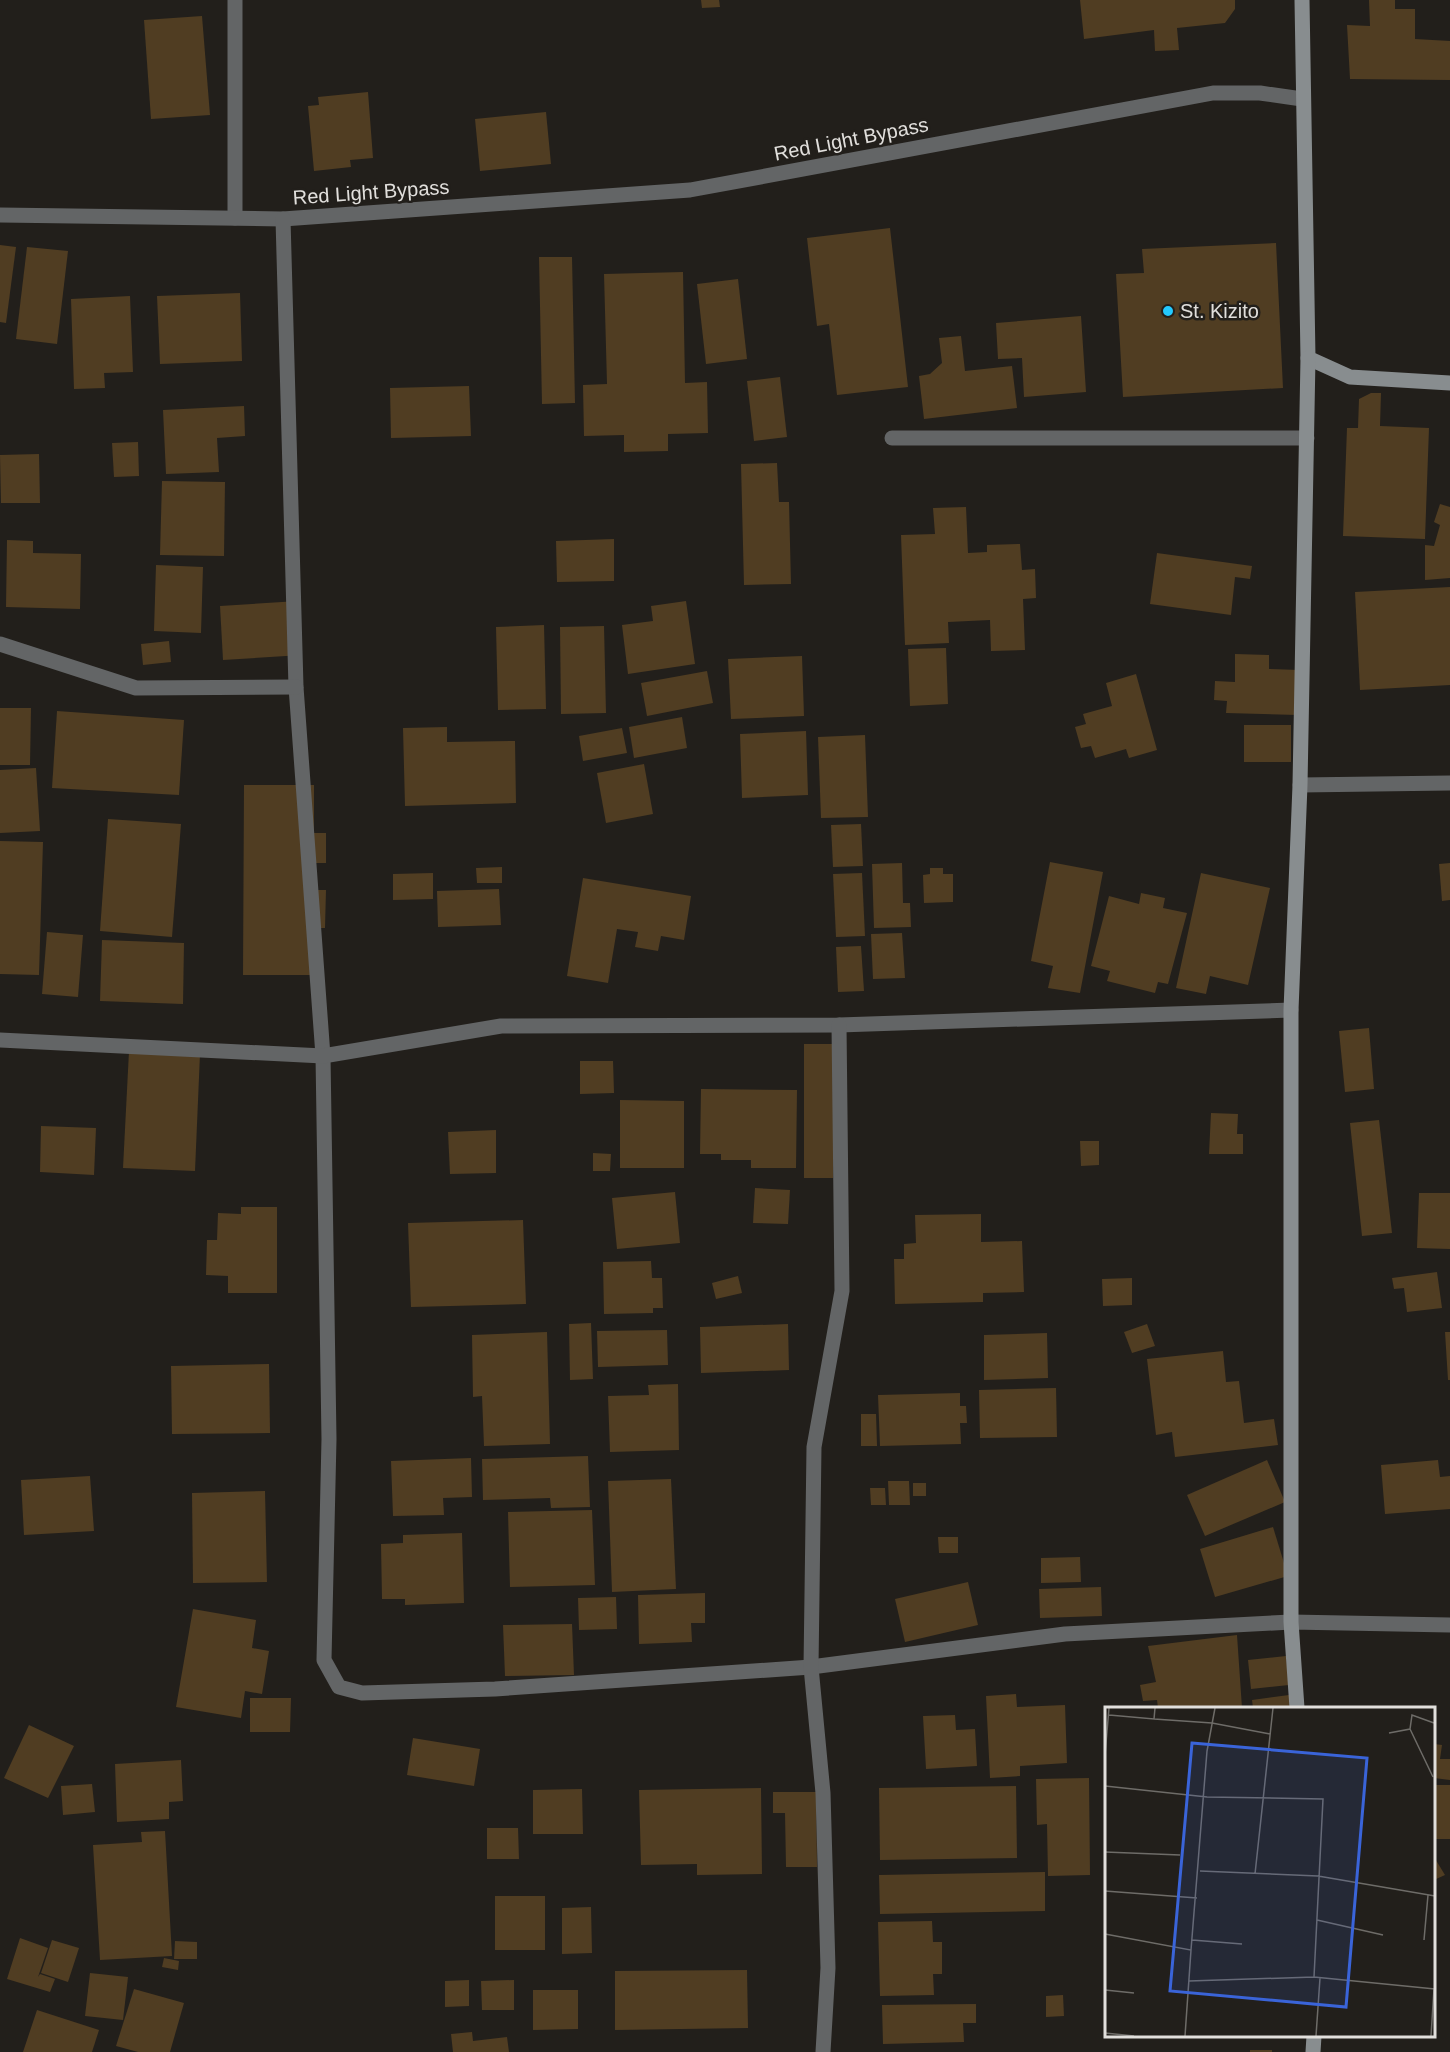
<svg xmlns="http://www.w3.org/2000/svg" width="1450" height="2052" font-family="Helvetica,sans-serif">
<style>
.building{fill:#503d22}
.lines{fill:none;stroke-linecap:round;stroke-linejoin:round}
.street{stroke:#636566;stroke-width:15}
.secondary{stroke:#888d8f;stroke-width:15}
.poi-dot{fill:#23c9fe;stroke:#221f1b;stroke-width:2}
.labels{text-anchor:middle;stroke-width:5;stroke-linejoin:round;paint-order:stroke}
.street-label{font-size:20px;fill:#e1dfdc;stroke:#221f1b}
.poi-label{font-size:20px;fill:#e1dfdc;stroke:#221f1b;text-anchor:start}
.inset-road{fill:none;stroke:#6e6c68;stroke-width:1.5}
.view{fill:#3a64d9;fill-opacity:0.15;stroke:#3a64d9;stroke-width:3}
.inset-edge{fill:none;stroke:#e1dfdc;stroke-width:3}
</style>
<rect width="100%" height="100%" fill="#221f1b"/>
<g class="building">
<path d="M701,0h18l1,7 -18,1z"/>
<path d="M1080,0h155v9l-10,14 -48,5 2,22 -24,1 -1,-21 -70,9z"/>
<path d="M1369,0h26v9h20v30l35,2v39l-100,-1 -3,-54 23,1z"/>
<path d="M202,16l8,99 -59,4 -7,-99z"/>
<path d="M368,92l5,66 -23,2 1,7 -37,4 -6,-65 11,-1 -1,-8z"/>
<path d="M546,112l5,52 -71,7 -5,-52z"/>
<path d="M890,228l18,159 -71,8 -8,-71 -12,2 -10,-88z"/>
<path d="M1276,243l7,145 -160,9 -7,-123 28,-1 -2,-24z"/>
<path d="M0,245l16,2 -10,76 -6,-1z"/>
<path d="M27,247l41,4 -11,93 -41,-5z"/>
<path d="M539,257h33l3,146 -33,1z"/>
<path d="M683,272l2,111 22,-1 1,51 -40,1v17l-44,1v-17l-40,1 -1,-51 24,-1 -3,-110z"/>
<path d="M738,279l9,80 -41,5 -9,-80z"/>
<path d="M240,293l2,68 -82,3 -3,-68z"/>
<path d="M130,296l3,76 -29,1 1,15 -31,1 -3,-90z"/>
<path d="M1081,316l5,76 -62,5 -2,-39 -24,1 -2,-36z"/>
<path d="M961,336l4,35 47,-5 5,42 -93,11 -5,-43 11,-2 12,-11 -3,-25z"/>
<path d="M780,377l7,60 -33,4 -7,-60z"/>
<path d="M469,386l2,50 -80,2 -1,-50z"/>
<path d="M1371,393h10l-1,33 49,2 -4,111 -82,-3 4,-108h11l1,-29z"/>
<path d="M244,406l1,30 -28,2 2,34 -53,2 -3,-64z"/>
<path d="M138,442l1,34 -25,1 -2,-34z"/>
<path d="M39,454l1,49h-39l-1,-48z"/>
<path d="M777,463l2,39h10l2,82 -47,1 -3,-121z"/>
<path d="M162,481l63,1 -1,74 -64,-1z"/>
<path d="M1440,504l10,3v71l-25,2v-35l9,1 6,-21 -6,-3z"/>
<path d="M966,507l2,46 19,-1v-7l33,-1 2,26 13,-1 1,29 -13,1 2,51 -34,1 -1,-31 -42,2 1,21 -44,2 -4,-110 34,-1 -2,-26z"/>
<path d="M614,539v42l-57,1 -1,-41z"/>
<path d="M7,540l26,1v12l48,1 -1,55 -74,-2z"/>
<path d="M1157,553l95,13 -2,13 -15,-2 -4,38 -81,-11z"/>
<path d="M156,565l47,2 -2,66 -47,-2z"/>
<path d="M1450,587v98l-90,5 -5,-98z"/>
<path d="M298,601l4,54 -79,5 -3,-54z"/>
<path d="M686,601l9,63 -67,10 -6,-49 31,-4 -2,-15z"/>
<path d="M544,625l2,84 -48,1 -2,-83z"/>
<path d="M604,626l2,87 -45,1 -1,-87z"/>
<path d="M169,641l2,21 -28,3 -2,-21z"/>
<path d="M946,648l2,56 -38,2 -2,-57z"/>
<path d="M1235,654l34,1v14l30,1 -1,45 -72,-2 1,-12 -13,-1 1,-19 20,1z"/>
<path d="M802,656l2,60 -73,3 -3,-60z"/>
<path d="M707,671l6,32 -66,13 -6,-33z"/>
<path d="M1136,674l21,76 -28,8 -3,-9 -31,9 -4,-12 -10,2 -6,-21 11,-3 -3,-10 29,-8 -6,-23z"/>
<path d="M0,708h31l-1,57h-30z"/>
<path d="M57,711l127,9 -5,75 -127,-7z"/>
<path d="M682,717l5,31 -53,10 -5,-31z"/>
<rect x="1244" y="725" width="47" height="37"/>
<path d="M447,727v15l68,-1 1,62 -111,3 -2,-78z"/>
<path d="M622,728l5,25 -44,8 -4,-25z"/>
<path d="M806,731l2,64 -66,3 -2,-64z"/>
<path d="M865,735l3,82 -47,1 -3,-81z"/>
<path d="M644,764l9,50 -47,9 -9,-50z"/>
<path d="M36,768l4,63 -40,2v-63z"/>
<path d="M244,785h70v48h12v30h-12v27h12l-1,38h-12v47h-70z"/>
<path d="M108,819l73,5 -9,113 -72,-6z"/>
<path d="M861,824l2,42 -30,1 -2,-42z"/>
<path d="M0,841l43,1 -4,133 -39,-1z"/>
<path d="M1050,862l53,10 -23,121 -32,-5 5,-22 -22,-5z"/>
<path d="M902,863l1,40h7l1,24 -37,1 -2,-64z"/>
<path d="M1450,863v37l-8,1 -3,-37z"/>
<path d="M502,867v16h-25l-1,-15z"/>
<path d="M930,868h13v6h10v28l-29,1 -1,-28 7,-1z"/>
<path d="M433,873v26l-40,1v-26z"/>
<path d="M862,873l3,63 -29,1 -3,-63z"/>
<path d="M1201,873l69,15 -22,97 -38,-9 -4,18 -30,-6z"/>
<path d="M583,878l108,18 -7,44 -23,-4 -3,15 -23,-4 3,-15 -21,-3 -9,54 -41,-7z"/>
<path d="M499,889l2,36 -63,2 -1,-36z"/>
<path d="M1141,893l24,5 -2,10 24,5 -19,71 -10,-2 -3,11 -48,-12 3,-10 -19,-5 18,-70 30,8z"/>
<path d="M47,932l36,3 -5,62 -36,-3z"/>
<path d="M902,933l3,45 -32,1 -2,-45z"/>
<path d="M102,940l82,3 -1,61 -83,-3z"/>
<path d="M861,946l3,45 -26,1 -2,-45z"/>
<path d="M1369,1028l5,61 -29,3 -6,-61z"/>
<path d="M804,1044h30l-1,134h-29z"/>
<path d="M129,1051l71,3 -5,117 -72,-3z"/>
<path d="M580,1061h33l1,32 -34,1z"/>
<path d="M701,1089l96,1 -1,78h-45v-8h-30v-6h-21z"/>
<path d="M620,1100l64,1v67h-64z"/>
<path d="M1211,1113l27,1 -1,20h6v20h-34z"/>
<path d="M1379,1120l13,113 -30,3 -12,-113z"/>
<path d="M41,1126l55,2 -2,47 -54,-3z"/>
<path d="M496,1130v43l-46,1 -2,-42z"/>
<path d="M1080,1141h19v24l-18,1z"/>
<path d="M593,1153l18,1 -1,17h-17z"/>
<path d="M755,1188l35,2 -2,34 -35,-1z"/>
<path d="M675,1192l5,51 -63,6 -5,-51z"/>
<path d="M1419,1193h31v56l-33,-1z"/>
<path d="M241,1207h36v86h-49v-17l-22,-1 1,-35h10l1,-27 23,1z"/>
<path d="M981,1214v28l41,-1 2,51 -41,1v9l-88,2 -1,-45h10v-15l12,-1 -1,-28z"/>
<path d="M523,1220l3,84 -115,3 -3,-84z"/>
<path d="M651,1261l1,17h10l1,30h-10v5l-49,1 -1,-52z"/>
<path d="M1437,1272l5,36 -35,4 -3,-24 -10,1 -2,-11z"/>
<path d="M738,1276l4,17 -26,6 -4,-16z"/>
<path d="M1132,1278v27l-29,1 -1,-27z"/>
<path d="M591,1323l2,56 -23,1 -1,-56z"/>
<path d="M788,1324l1,46 -88,3 -1,-46z"/>
<path d="M1147,1324l8,22 -23,7 -8,-21z"/>
<path d="M667,1330l1,35 -70,2 -1,-36z"/>
<path d="M547,1332l3,112 -66,2 -2,-50 -9,1 -1,-62z"/>
<path d="M1445,1332h5v48h-2z"/>
<path d="M1047,1333l1,45 -64,2v-45z"/>
<path d="M1223,1351l3,31 13,-1 5,42 30,-4 4,26 -103,12 -3,-25 -16,3 -9,-76z"/>
<path d="M269,1364l1,69 -98,1 -1,-68z"/>
<path d="M678,1384l1,66 -69,2 -2,-56 41,-1 -1,-10z"/>
<path d="M1056,1388l1,49 -77,1 -1,-48z"/>
<path d="M960,1393v13h6l1,17h-7l1,21 -81,2 -2,-51z"/>
<path d="M861,1414h15l1,32h-16z"/>
<path d="M588,1456l2,51 -39,1 -1,-10 -67,2 -1,-41z"/>
<path d="M471,1458l1,39 -29,1 1,17 -51,1 -2,-55z"/>
<path d="M1267,1460l18,42 -80,34 -18,-41z"/>
<path d="M1438,1460l2,17 10,-1v33l-65,5 -4,-49z"/>
<path d="M90,1476l4,55 -70,4 -3,-55z"/>
<path d="M671,1479l5,110 -64,3 -4,-111z"/>
<path d="M888,1481h21l1,24h-21z"/>
<rect x="913" y="1483" width="13" height="13"/>
<path d="M870,1488h15l1,17h-15z"/>
<path d="M265,1491l2,91 -74,1 -1,-90z"/>
<path d="M592,1510l3,75 -85,2 -2,-75z"/>
<path d="M1273,1527l15,49 -73,21 -15,-48z"/>
<path d="M462,1533l2,70 -59,2v-6h-23l-1,-55 22,-1v-8z"/>
<path d="M938,1537h20v16h-19z"/>
<path d="M1080,1557l1,25 -40,1v-25z"/>
<path d="M968,1582l10,43 -73,17 -10,-43z"/>
<path d="M1101,1587l1,29 -62,2 -1,-29z"/>
<path d="M705,1593v30h-14l1,19 -53,2 -1,-49z"/>
<path d="M616,1597l1,32 -38,1 -1,-32z"/>
<path d="M193,1609l63,11 -4,28 17,3 -7,43 -17,-3 -4,27 -65,-11z"/>
<path d="M572,1624l2,51 -69,1 -2,-51z"/>
<path d="M1237,1635l5,73h-84l-1,-8 -14,1 -3,-16 16,-3 -8,-36z"/>
<path d="M1286,1656l3,29 -38,4 -3,-29z"/>
<path d="M1016,1694l1,13 48,-2 2,58 -47,3v10l-30,2 -4,-82z"/>
<path d="M1289,1695l1,13h-37l-1,-8z"/>
<path d="M250,1698h41l-1,34h-40z"/>
<path d="M955,1715l1,15 19,-1 2,37 -51,3 -3,-53z"/>
<path d="M29,1725l45,21 -26,52 -44,-20z"/>
<path d="M413,1738l67,11 -6,37 -67,-11z"/>
<path d="M1434,1744l8,1 -2,14h10v21l-16,-2z"/>
<path d="M181,1760l2,41 -14,1v17l-52,3 -2,-58z"/>
<path d="M1089,1778l1,97 -42,1 -1,-52 -10,1 -1,-46z"/>
<path d="M92,1784l3,28 -32,3 -2,-29z"/>
<rect x="1434" y="1785" width="16" height="54"/>
<path d="M1016,1786l1,72 -137,2 -1,-72z"/>
<path d="M761,1788l1,86 -65,1v-11l-56,1 -2,-75z"/>
<path d="M582,1789l1,45h-50v-44z"/>
<path d="M773,1792h43l1,75h-31l-1,-54h-12z"/>
<path d="M487,1828h31l1,31h-32z"/>
<path d="M165,1831l7,125 -72,4 -7,-115 49,-3 -1,-10z"/>
<path d="M1434,1857l11,18 -11,5z"/>
<path d="M1045,1872v39l-165,3 -1,-39z"/>
<rect x="495" y="1896" width="50" height="54"/>
<path d="M591,1907l1,46 -30,1v-46z"/>
<path d="M932,1921l1,21h9v32h-9l1,21 -54,1 -2,-74z"/>
<path d="M20,1938l28,10 -10,29 2,-3 15,5 -5,13 -43,-13z"/>
<path d="M52,1940l27,8 -11,34 -27,-9z"/>
<path d="M175,1941l22,1v17h-23z"/>
<path d="M164,1958l15,3 -1,9 -16,-3z"/>
<path d="M747,1970l1,58 -133,2v-59z"/>
<path d="M90,1973l38,4 -5,43 -38,-4z"/>
<path d="M469,1980v26l-24,1v-26z"/>
<path d="M514,1980v30h-32l-1,-29z"/>
<path d="M134,1989l50,14 -14,49h-32l-22,-6z"/>
<path d="M533,1990h45v39l-45,1z"/>
<path d="M1063,1995l1,21 -18,1v-21z"/>
<path d="M976,2004v19h-13l1,19 -81,2 -1,-39z"/>
<path d="M37,2010l62,20 -7,22h-69z"/>
<path d="M472,2032l1,9 34,-4 2,15h-56l-2,-18z"/>
<rect x="1250" y="2050" width="22" height="2"/>
</g>
<g class="lines">
<g class="street">
<path d="M235,0v218"/>
<path d="M0,215l283,4 407,-29 523,-97h47l42,6"/>
<path d="M283,219l13,468 27,369 6,383 -5,221 15,27 23,6 133,-4 316,-22 254,-33 226,-12 159,3"/>
<path d="M892,438h415"/>
<path d="M0,644l136,44 160,-1"/>
<path d="M1300,785l150,-2"/>
<path d="M0,1040l323,16 178,-30 338,-1 452,-15"/>
<path d="M823,2052l5,-84 -5,-175 -12,-126 3,-220 28,-156 -3,-266"/>
</g>
<g class="secondary">
<path d="M1302,0l6,358 42,19 100,6"/>
<path d="M1297,1708l-6,-86v-612l9,-225 8,-427"/>
<path d="M1313,2052l1,-16"/>
</g>
</g>
<circle class="poi-dot" cx="1168" cy="311" r="6"/>
<g class="labels">
<g class="street-label">
<text transform="translate(851 139) rotate(-11)" y="7">Red Light Bypass</text>
<text transform="translate(371 192) rotate(-4)" y="7">Red Light Bypass</text>
</g>
<g class="poi-label">
<text x="1180" y="318">St. Kizito</text>
</g>
</g>
<g transform="translate(1105 1707)">
<rect width="330" height="330" fill="#221f1b"/>
<path class="inset-road" d="M4,8l45,4 1,-11M49,12l58,4 58,11M305,22l23,48M284,26l21,-4 2,-14 22,8M0,48l4,-47M0,79l102,11 116,2 -9,178M0,145l75,3M95,164l118,5 117,20M150,167l18,-166M0,184l92,7M212,213l66,15M0,227l86,16 -6,86M87,233l50,4M319,233l4,-45M86,243l16,-199 8,-43M84,274l125,-4 121,12M0,283l29,3M0,326l29,3M211,329l4,-58M326,329l3,-47"/>
<path class="view" d="M87,36l175,15 -21,249 -176,-16z"/>
<rect width="330" height="330" class="inset-edge"/>
</g>
</svg>
